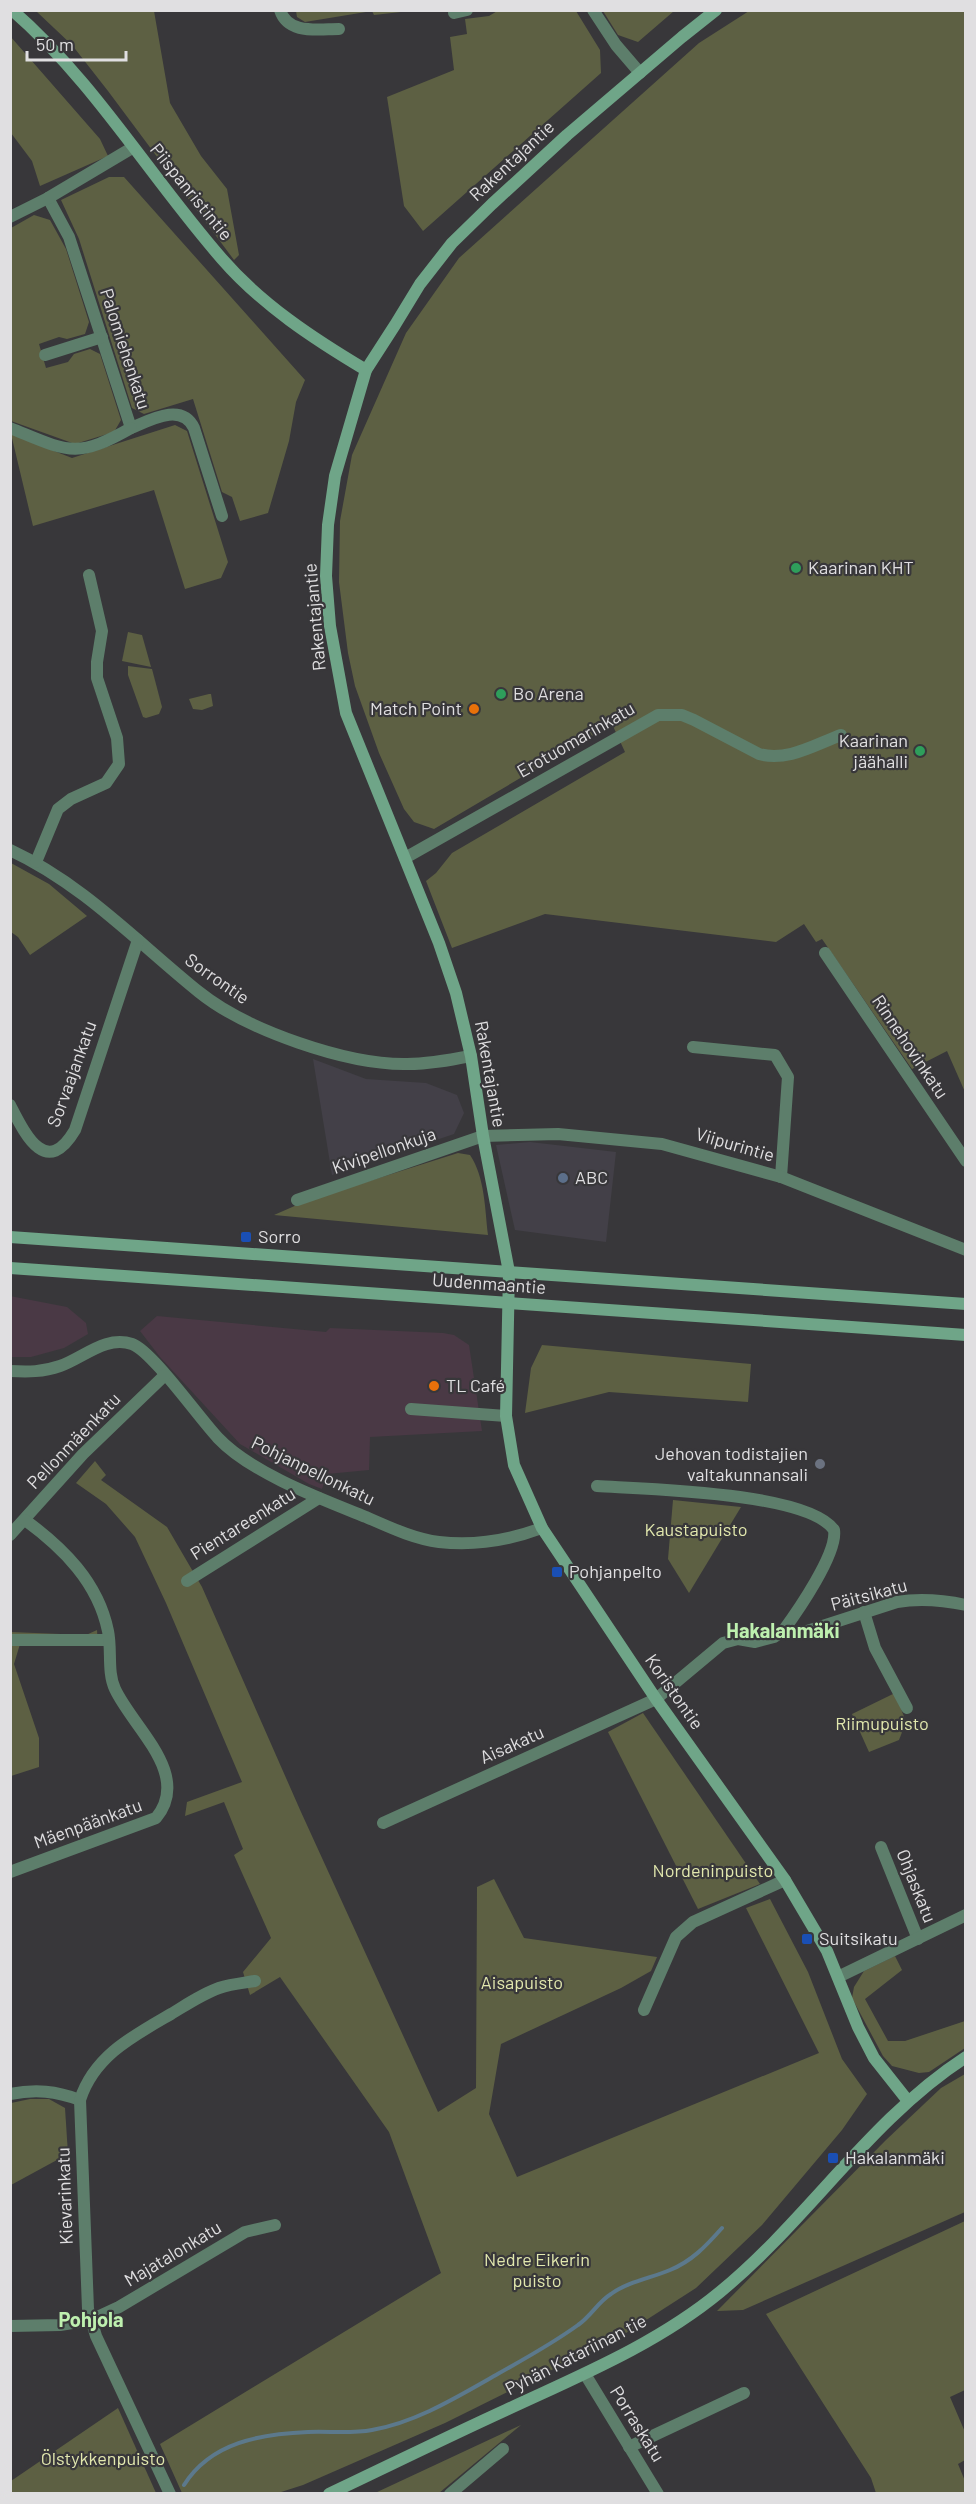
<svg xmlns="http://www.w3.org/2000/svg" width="976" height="2504" font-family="Barlow,sans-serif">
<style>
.built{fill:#434048}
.industrial{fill:#4a3945}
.green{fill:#5d6043}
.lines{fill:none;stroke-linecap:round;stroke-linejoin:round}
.stream{stroke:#5c798c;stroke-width:4}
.street{stroke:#5d7e6b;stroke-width:12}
.secondary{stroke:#6fa588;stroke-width:12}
.leisure-dot{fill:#2e9e5b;stroke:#38373a;stroke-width:2}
.food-dot{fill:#e8710a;stroke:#38373a;stroke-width:2}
.service-dot{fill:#5c6f8a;stroke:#38373a;stroke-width:2}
.transit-dot{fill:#1a4fb4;stroke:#38373a;stroke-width:2}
.worship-dot{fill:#6b7280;stroke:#38373a;stroke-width:2}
.labels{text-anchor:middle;stroke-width:4.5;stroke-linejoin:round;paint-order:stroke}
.street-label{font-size:18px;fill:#e0dfe1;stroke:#38373a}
.poi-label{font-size:18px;fill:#e0dfe1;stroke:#38373a;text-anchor:start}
.park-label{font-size:18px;fill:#e2e8ae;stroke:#38373a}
.neighbourhood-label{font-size:20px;font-weight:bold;fill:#bef0af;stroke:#38373a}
</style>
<rect width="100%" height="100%" fill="#38373a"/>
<g class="built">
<path d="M313,1059l53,20 60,4 31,12 7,18 -10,21 -122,41z"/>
<path d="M530,1142l86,10 -10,90 -91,-12 -19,-85z"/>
</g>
<g class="industrial">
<path d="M10,1296l57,11 19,16 2,11 -24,14 -33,9h-20z"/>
<path d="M157,1316l169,16 4,-4 113,5 11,2 15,10 13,86 -112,6 -1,33 -42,4 -5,15 -13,-5 -69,-40 -80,-87 -20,-26z"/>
</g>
<g class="green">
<path d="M499,10l77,1 24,39 1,23 -178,158 -19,-25 -17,-109 67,-27 -4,-33 17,-3 -2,-15 24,-3z"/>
<path d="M36,11h118l16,92 31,53 26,33 12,66 -5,5 -126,-169 -36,-46z"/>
<path d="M296,11v-1l114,1 -36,4 -2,-4 -67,11 -8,-5z"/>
<path d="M603,11h71l-36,31 -20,-7z"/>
<path d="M749,11h216v1081l-18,-41 -35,18 -90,-130 -6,3 -12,-18 -28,18 -231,-28 -93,34 -26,-67 10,-8 16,-20 173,-101 -13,-28 -178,105 -20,-7 -10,-13 -25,-56 -24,-67 -7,-33 -9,-71 1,-61 12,-66 54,-122 53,-75 240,-215z"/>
<path d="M10,36l90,103 8,17 -68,30 -8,-25 -21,-28z"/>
<path d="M109,177h15l181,203 -9,22 -7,39 -21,72 -28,8 -8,-24 -10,-5 -29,-93 -49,15 -12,-6 -53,-169 -18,-39z"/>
<path d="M34,215l16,5 16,29 23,73 -4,12 -18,5 -8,-2 -20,7 7,24 22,-6 6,-8 16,-5 10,5 21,66 -7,12 -39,12 -64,-23v-193z"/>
<path d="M175,425l12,6 41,131 -7,16 -36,11 -31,-99 -121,36 -22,-92 61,24z"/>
<path d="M128,632l14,3 9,32 -29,-6z"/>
<path d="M128,666l24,3 10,38 -3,7 -13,4 -3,-1 -15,-42z"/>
<path d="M209,694h2l2,12 -11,4 -9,-1 -4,-10z"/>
<path d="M11,863l38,21 38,32 -57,39 -12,-18 -7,-5z"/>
<path d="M458,1153l12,2c15,22 15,55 18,80l-214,-20 32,-14z"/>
<path d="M542,1345l209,19 -3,38 -139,-10 -84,21 6,-45z"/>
<path d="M95,1461l11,14 -5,5 66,47 35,60 99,225 137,300 38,-24 1,-201 17,-8 30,59 133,19 -6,14 -30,17 -120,56 -12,70 28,63 302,-124 -73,-145 24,-9 38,73 34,87 25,35 -25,36 -80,95 -66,63 -70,45 -181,90 -142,62 -25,8h-96l-22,-49 281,-171 -52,-141 -109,-155 -30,18 -7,-23 28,-34 -37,-83 9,-6 -19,-47 -39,14 2,-14 55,-20 -76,-179 -31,-66 -29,-33 -30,-21z"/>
<path d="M673,1500l68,7 -52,86 -21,-34z"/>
<path d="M97,1630l1,16 -78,-2 -6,20 25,74v29l-28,9 -1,-144 76,3z"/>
<path d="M895,1693l11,29 -7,18 -30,12 -17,-38z"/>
<path d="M643,1713l117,171 -62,25 -90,-177z"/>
<path d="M895,1956l7,14 -37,29 23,42h17l60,-20v27l-36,24 -10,1 -27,-7 -9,-10 -31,-58 2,-11 10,-16z"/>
<path d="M965,2074v138l-222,98 -26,1 169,-171 55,-52z"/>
<path d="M30,2099h19l16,9 3,46 -57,31v-82z"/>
<path d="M965,2221v169l-15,7 15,35v28l-7,4 7,17v12h-89l-5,-15 -105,-164z"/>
<path d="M118,2408l38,85h-145v-12z"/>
<path d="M521,2425l-82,68h-64z"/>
</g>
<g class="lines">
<path class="stream" d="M184,2485c27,-43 77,-51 124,-53 21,-1 43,2 64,-2 45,-8 85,-33 124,-55 28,-16 56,-31 82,-50 13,-9 20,-23 33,-31 16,-12 40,-16 59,-24 22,-9 36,-24 52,-42"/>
<g class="street">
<path d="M280,10c8,25 38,19 59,19"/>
<path d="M593,10l23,35 24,28"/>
<path d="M454,13l13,-3"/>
<path d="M48,198l21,39 62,191c19,-8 51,-26 63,0l28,88"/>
<path d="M10,217l38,-19 84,-50"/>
<path d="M45,355l57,-18"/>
<path d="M10,428c57,23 65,32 121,0"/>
<path d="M10,850c73,34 127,92 189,142 47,38 148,73 208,72 22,0 43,-4 64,-8"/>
<path d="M405,858l253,-143h24l12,5 65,34c28,8 55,-9 82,-19"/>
<path d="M36,862l22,-53 13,-10 35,-16 13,-19 -2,-26 -20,-60v-16l5,-31 -13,-56"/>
<path d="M825,953l141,208"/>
<path d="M693,1047l82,8 13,22 -7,100"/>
<path d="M10,1105c15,29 36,74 65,25l63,-190"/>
<path d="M297,1200l186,-64 75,-2 104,10 119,33 185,73"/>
<path d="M10,1371c18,1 33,1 50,-5 23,-8 46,-31 72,-22 20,7 67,74 86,94 33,35 103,61 148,79 23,10 48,22 73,25 35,4 71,-2 103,-14"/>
<path d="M411,1409l95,7"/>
<path d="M10,1535l73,-81 82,-79"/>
<path d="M187,1581l132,-83"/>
<path d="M864,1612l11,36 32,60"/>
<path d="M783,1631l18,2 96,-31c24,-4 45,-2 69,3"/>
<path d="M10,1640h99"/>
<path d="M383,1823l273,-124 67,-56 15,-4 17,3 19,-5 9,-6c14,-19 55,-78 51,-101 -26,-38 -190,-41 -237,-44"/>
<path d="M881,1847l37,92"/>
<path d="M10,1872l146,-54c36,-44 -23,-90 -41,-129 -8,-17 -3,-39 -7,-58 -10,-49 -45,-83 -83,-111"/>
<path d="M838,1977l128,-62"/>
<path d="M644,2010l32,-73 17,-15 92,-42"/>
<path d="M10,2094c26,-5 46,-3 70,6"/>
<path d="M10,2326l50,-1 31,-5 28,-13 126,-75 30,-7"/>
<path d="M585,2374l73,120"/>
<path d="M629,2447l115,-54"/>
<path d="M170,2494l-74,-158 -8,-27 -8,-209c14,-44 53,-64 91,-86 15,-9 31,-20 48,-26 12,-4 24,-5 36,-7"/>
<path d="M450,2494l53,-45"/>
</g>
<g class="secondary">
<path d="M12,10c82,71 139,168 210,249 40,46 92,80 144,111"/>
<path d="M716,10l-34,27 -115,98 -75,69 -40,39 -32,41 -25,41 -29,45 -31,106 -7,49 -2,51 4,50 16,87 93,230 17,50 15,63 12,80 26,136 -3,144 8,49 28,63 114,171 129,181 42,71 31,76 16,31 34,43"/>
<path d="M10,1237l956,67"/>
<path d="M10,1268l956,67"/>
<path d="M329,2494c59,-28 118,-57 177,-84 73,-34 151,-66 214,-118 88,-72 149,-172 246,-235"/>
</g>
</g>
<g class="leisure-dot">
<circle cx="796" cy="568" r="6"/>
<circle cx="501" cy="694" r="6"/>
<circle cx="920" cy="751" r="6"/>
</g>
<g class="food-dot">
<circle cx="474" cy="709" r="6"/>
<circle cx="434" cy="1386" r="6"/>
</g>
<circle class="service-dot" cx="563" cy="1178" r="6"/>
<g class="transit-dot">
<rect x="240" y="1231" width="12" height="12" rx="3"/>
<rect x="551" y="1566" width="12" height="12" rx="3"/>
<rect x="801" y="1933" width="12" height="12" rx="3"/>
<rect x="827" y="2152" width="12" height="12" rx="3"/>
</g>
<circle class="worship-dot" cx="820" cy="1464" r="6"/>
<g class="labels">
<g class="street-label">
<text transform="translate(512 161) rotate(-43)" y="6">Rakentajantie</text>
<text transform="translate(191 192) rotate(51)" y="6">Piispanristintie</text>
<text transform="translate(125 349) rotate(72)" y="6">Palomiehenkatu</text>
<text transform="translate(315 617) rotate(-95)" y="6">Rakentajantie</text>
<text transform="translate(576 740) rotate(-30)" y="6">Erotuomarinkatu</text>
<text transform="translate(217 979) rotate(35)" y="6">Sorrontie</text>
<text transform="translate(910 1047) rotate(56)" y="6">Rinnehovinkatu</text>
<text transform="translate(72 1074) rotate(-70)" y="6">Sorvaajankatu</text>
<text transform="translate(490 1074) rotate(80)" y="6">Rakentajantie</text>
<text transform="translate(735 1145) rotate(16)" y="6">Viipurintie</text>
<text transform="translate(384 1151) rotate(-19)" y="6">Kivipellonkuja</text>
<text transform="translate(489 1284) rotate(4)" y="6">Uudenmaantie</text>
<text transform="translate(74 1441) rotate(-46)" y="6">Pellonmäenkatu</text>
<text transform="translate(313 1471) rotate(26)" y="6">Pohjanpellonkatu</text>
<text transform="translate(243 1524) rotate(-32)" y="6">Pientareenkatu</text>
<text transform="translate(869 1595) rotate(-15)" y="6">Päitsikatu</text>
<text transform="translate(674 1692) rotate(55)" y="6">Koristontie</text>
<text transform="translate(512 1745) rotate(-24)" y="6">Aisakatu</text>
<text transform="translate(88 1824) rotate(-20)" y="6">Mäenpäänkatu</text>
<text transform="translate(916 1886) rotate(68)" y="6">Ohjaskatu</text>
<text transform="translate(65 2196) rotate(-92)" y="6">Kievarinkatu</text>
<text transform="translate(173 2254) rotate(-31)" y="6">Majatalonkatu</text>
<text transform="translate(576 2355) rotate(-27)" y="6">Pyhän Katariinan tie</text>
<text transform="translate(637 2424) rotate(58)" y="6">Porraskatu</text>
</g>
<g class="poi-label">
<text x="808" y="574">Kaarinan KHT</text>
<text x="513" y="700">Bo Arena</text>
<text x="462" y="715" text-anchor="end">Match Point</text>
<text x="908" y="747" text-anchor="end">Kaarinan<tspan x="908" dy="21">jäähalli</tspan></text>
<text x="575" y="1184">ABC</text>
<text x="258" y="1243">Sorro</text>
<text x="446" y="1392">TL Café</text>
<text x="808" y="1460" text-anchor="end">Jehovan todistajien<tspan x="808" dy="21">valtakunnansali</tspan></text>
<text x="569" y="1578">Pohjanpelto</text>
<text x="819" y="1945">Suitsikatu</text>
<text x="845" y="2164">Hakalanmäki</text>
</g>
<g class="park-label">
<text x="696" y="1536">Kaustapuisto</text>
<text x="882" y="1730">Riimupuisto</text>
<text x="713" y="1877">Nordeninpuisto</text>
<text x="522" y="1989">Aisapuisto</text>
<text x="537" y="2266">Nedre Eikerin<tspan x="537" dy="21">puisto</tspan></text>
<text x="103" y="2465">Ölstykkenpuisto</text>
</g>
<g class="neighbourhood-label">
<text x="783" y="1638">Hakalanmäki</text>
<text x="91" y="2327">Pohjola</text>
</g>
</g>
<rect width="976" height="2504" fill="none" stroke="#e0dfe1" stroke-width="24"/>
<path d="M27 51v9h99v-9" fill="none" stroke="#e0dfe1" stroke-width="3"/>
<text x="36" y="51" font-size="18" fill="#e0dfe1" stroke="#38373a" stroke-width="4.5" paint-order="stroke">50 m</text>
</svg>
